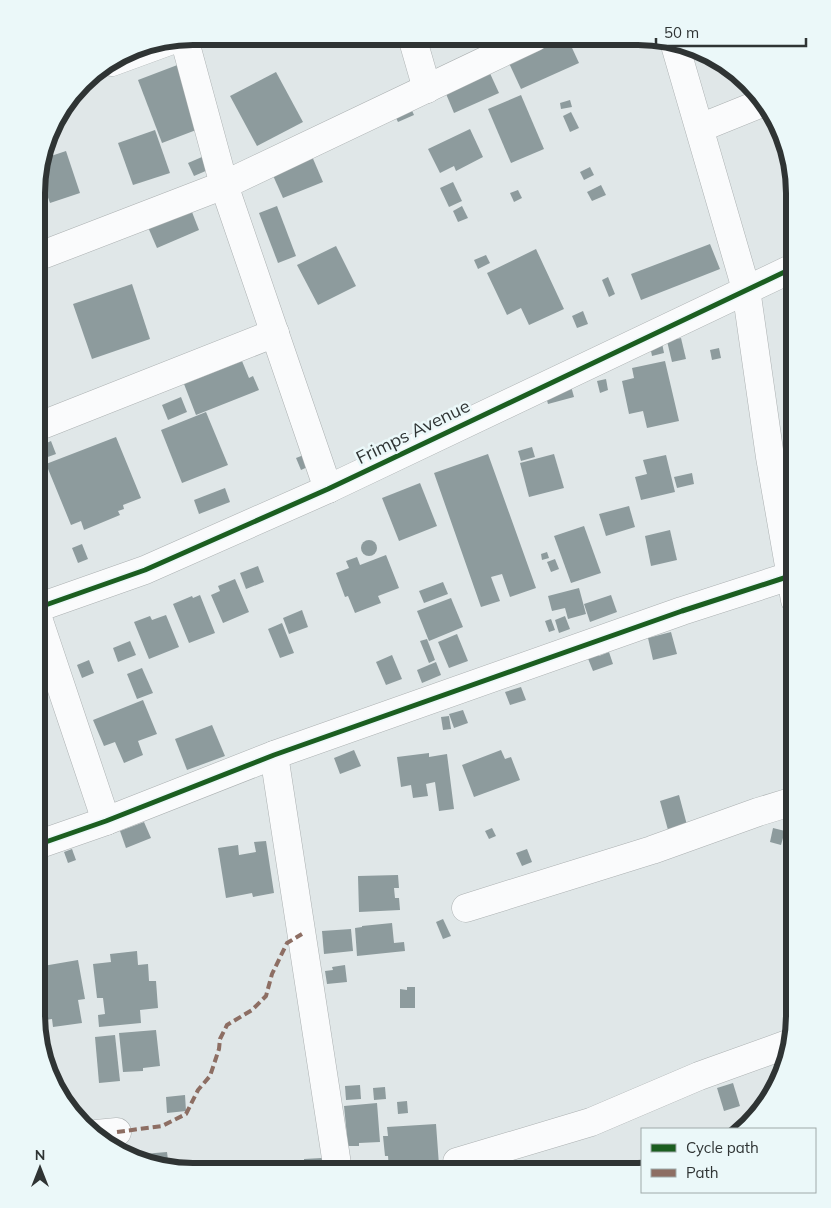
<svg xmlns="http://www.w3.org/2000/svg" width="831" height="1208" font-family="Mulish,sans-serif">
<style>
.building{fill:#8d9b9d}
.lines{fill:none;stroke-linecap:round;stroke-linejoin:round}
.minor-casing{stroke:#abb0b1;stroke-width:29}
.minor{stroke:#fafbfc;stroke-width:28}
.quiet{stroke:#8d6e63;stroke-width:4;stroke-dasharray:8 4;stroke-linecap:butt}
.cycleway-casing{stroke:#ebf8f9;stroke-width:8}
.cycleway{stroke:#1b5e20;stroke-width:5}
.labels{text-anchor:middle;stroke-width:5;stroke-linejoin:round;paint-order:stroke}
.street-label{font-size:18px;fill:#2f3434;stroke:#ebf8f9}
.rim{fill:none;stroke:#2f3434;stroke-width:6}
</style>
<rect width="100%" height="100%" fill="#e0e7e8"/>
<g class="building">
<path d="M219,36h20l1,2 -17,8z"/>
<path d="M559,37h8l12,26 -58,26 -13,-28z"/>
<path d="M180,64l24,63 -42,16 -24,-63z"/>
<path d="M722,64l11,5 12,14 -10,2 -4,-16 -7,2z"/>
<path d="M488,69l11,24 -45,20 -10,-24z"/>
<path d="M276,72l27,50 -46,24 -27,-50z"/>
<path d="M521,95l23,54 -33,14 -23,-54z"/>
<path d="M570,100l2,7 -11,2 -1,-6z"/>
<path d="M408,102l6,13 -16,7 -6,-12z"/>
<path d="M571,112l8,16 -9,4 -7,-16z"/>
<path d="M470,129l13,28 -27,14 -2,-5 -14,7 -12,-24z"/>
<path d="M155,130l15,43 -37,12 -15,-42z"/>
<path d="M66,151l14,42 -30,10 -12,-33 4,-11z"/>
<path d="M209,154l6,13 -21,9 -6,-13z"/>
<path d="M311,154l12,28 -40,16 -12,-27z"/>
<path d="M590,167l4,8 -10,5 -4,-8z"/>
<path d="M453,182l9,19 -13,6 -9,-19z"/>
<path d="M601,185l5,10 -14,6 -5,-9z"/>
<path d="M518,190l4,8 -8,4 -4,-9z"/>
<path d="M277,206l19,50 -18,7 -19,-50z"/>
<path d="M462,206l6,12 -10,4 -5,-11z"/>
<path d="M190,207l9,23 -42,18 -10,-23z"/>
<path d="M710,244l10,25 -79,31 -10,-26z"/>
<path d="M336,246l20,40 -38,19 -21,-40z"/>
<path d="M536,249l28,60 -35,16 -8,-17 -14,7 -20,-42z"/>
<path d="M486,255l4,8 -12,6 -4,-9z"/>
<path d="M608,277l7,17 -6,3 -7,-17z"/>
<path d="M132,284l18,55 -58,20 -19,-55z"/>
<path d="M583,311l5,13 -11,4 -5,-12z"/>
<path d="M681,338l5,21 -14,3 -5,-21z"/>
<path d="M662,343l2,10 -12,3 -2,-10z"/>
<path d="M719,348l2,10 -9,2 -2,-10z"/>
<path d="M242,361l7,17 4,-2 6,14 -63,25 -12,-31z"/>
<path d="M665,361l14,60 -32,7 -4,-17 -14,3 -7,-33 12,-3 -2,-10z"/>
<path d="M569,379l5,18 -26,7 -5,-18z"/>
<path d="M606,379l2,11 -8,3 -3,-12z"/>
<path d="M181,397l6,15 -19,8 -6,-15z"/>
<path d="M206,412l22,53 -46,18 -21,-53z"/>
<path d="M116,437l25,61 -18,7 1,4 -6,2 2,4 -36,15 -3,-9 -10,4 -25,-61z"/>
<path d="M51,441l5,13 -11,4 -5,-12z"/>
<path d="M532,447l3,10 -14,4 -3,-10z"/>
<path d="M309,453l5,11 -13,6 -5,-12z"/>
<path d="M488,454l48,134 -26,9 -8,-23 -11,3 9,24 -19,6 -47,-134z"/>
<path d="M554,454l10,34 -35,9 -9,-34z"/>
<path d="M666,455l9,37 -34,8 -6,-23 12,-3 -4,-14z"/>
<path d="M692,473l2,11 -17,4 -3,-11z"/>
<path d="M420,483l17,43 -38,15 -17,-43z"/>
<path d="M225,488l5,14 -31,12 -5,-14z"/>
<path d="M629,506l6,21 -29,9 -7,-22z"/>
<path d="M584,526l17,47 -30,10 -17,-47z"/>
<path d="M37,530l8,19 -8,3z"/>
<path d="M670,530l7,30 -26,6 -6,-30z"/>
<circle cx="369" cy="548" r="8"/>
<path d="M82,544l6,15 -10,4 -6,-15z"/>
<path d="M547,552l2,6 -7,2 -1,-6z"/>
<path d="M386,555l13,33 -21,8 3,7 -26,10 -7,-17 -3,1 -9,-24 13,-5 -3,-7 11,-4 3,8z"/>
<path d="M555,559l4,10 -8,3 -4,-10z"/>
<path d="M258,566l6,16 -18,7 -6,-16z"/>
<path d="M235,579l14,33 -26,11 -12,-28 9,-4 -2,-5z"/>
<path d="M443,582l5,12 -24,9 -5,-12z"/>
<path d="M579,588l7,26 -18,5 -3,-11 -13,3 -4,-15z"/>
<path d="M200,595l15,38 -26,10 -16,-39 19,-8 1,2z"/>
<path d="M611,595l6,17 -27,10 -6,-18z"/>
<path d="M451,598l12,29 -34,14 -12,-30z"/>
<path d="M302,610l6,17 -19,7 -6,-16z"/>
<path d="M166,615l13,32 -30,12 -15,-37 16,-6 2,4z"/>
<path d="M565,616l5,13 -11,4 -4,-13z"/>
<path d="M551,619l4,11 -6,2 -4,-11z"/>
<path d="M282,623l12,30 -14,5 -12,-29z"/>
<path d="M671,632l6,22 -24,6 -5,-22z"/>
<path d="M457,634l11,27 -19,7 -11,-26z"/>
<path d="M427,639l8,21 -6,3 -9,-22z"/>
<path d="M130,641l6,14 -18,7 -5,-14z"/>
<path d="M597,652l2,4 10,-4 4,12 -20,7 -6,-15z"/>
<path d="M392,655l10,24 -16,6 -10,-23z"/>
<path d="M89,660l5,13 -12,5 -5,-13z"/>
<path d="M436,662l5,13 -19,8 -5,-13z"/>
<path d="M142,668l11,25 -16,6 -10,-25z"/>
<path d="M521,687l5,13 -16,5 -5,-13z"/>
<path d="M143,700l14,34 -19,7 5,14 -19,8 -9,-21 -11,4 -11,-26z"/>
<path d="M463,710l5,13 -14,5 -5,-14z"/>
<path d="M449,716l2,13 -8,1 -2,-13z"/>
<path d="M212,725l13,31 -38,14 -12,-31z"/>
<path d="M354,750l7,16 -21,8 -6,-16z"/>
<path d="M501,750l4,9 6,-2 9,23 -46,17 -12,-32z"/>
<path d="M429,753v4l18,-3 7,55 -15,2 -4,-29 -9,2 2,12 -15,2 -2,-13 -10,2 -4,-30z"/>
<path d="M679,795l8,30 -19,5 -8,-29z"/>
<path d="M144,822l7,16 -25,10 -6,-17z"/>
<path d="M492,828l4,8 -7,3 -4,-8z"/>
<path d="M773,828l12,3 -4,14 -11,-3z"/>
<path d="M266,841l8,52 -21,4 -1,-4 -26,5 -8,-50 20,-3 1,10 17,-3 -2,-10z"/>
<path d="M787,841l7,2v6l-9,-3z"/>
<path d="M72,849l4,11 -8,3 -4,-11z"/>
<path d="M527,849l5,13 -10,4 -6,-13z"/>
<path d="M398,875l1,13h-5l1,10h4l1,12 -41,2 -1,-36z"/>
<path d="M443,919l8,17 -8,3 -7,-17z"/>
<path d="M392,923l2,20 10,-1 1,9 -48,5 -2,-28 7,-1v-1z"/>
<path d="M351,929l2,22 -29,3 -2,-23z"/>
<path d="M137,951l1,14 10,-1 1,17h7l2,27 -18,2 1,13 -42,4 -1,-12 7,-1 -2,-16h-6l-4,-34 18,-2 -1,-8z"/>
<path d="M78,960l7,39 -7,1 4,23 -29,4 -1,-8 -7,1 -5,-29 6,-1 -3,-24z"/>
<path d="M345,965l2,17 -20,2 -2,-13 8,-1 -1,-3z"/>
<path d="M407,987h8v21h-15v-19l7,1z"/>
<path d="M156,1030l4,36 -17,2v3l-20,1 -4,-39z"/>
<path d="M115,1035l5,46 -21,2 -4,-46z"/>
<path d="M782,1061l-3,10 -1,2 -4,-9z"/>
<path d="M733,1083l7,23 -16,5 -7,-23z"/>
<path d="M360,1085l1,14 -15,1 -1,-14z"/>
<path d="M385,1087l1,12 -12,1 -1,-12z"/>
<path d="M185,1095l1,16 -19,2 -1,-16z"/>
<path d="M407,1101l1,12 -10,1 -1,-12z"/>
<path d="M377,1103l3,39 -21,1v3h-11l-4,-40z"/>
<path d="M436,1124l3,41 -50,4 -1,-13h-3l-2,-20h5l-1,-9z"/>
<path d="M167,1152l2,17 -26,-10v-5z"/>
<path d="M322,1158l1,13h-19v-12z"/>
</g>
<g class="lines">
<g class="minor-casing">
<g id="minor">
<path d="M412,37l15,52"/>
<path d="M184,38l40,147 104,304"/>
<path d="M675,45l71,244 24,168 25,143"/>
<path d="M112,62l63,-23"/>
<path d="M700,128l62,-25"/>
<path d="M37,257l187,-72 311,-148"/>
<path d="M37,427l238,-94"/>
<path d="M37,608l108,-38 183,-81 467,-222"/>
<path d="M37,615l69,206"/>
<path d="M274,755l64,416"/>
<path d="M37,845l69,-24 168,-66 408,-144 108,-35"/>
<path d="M466,908l186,-58 106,-38 36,-11"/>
<path d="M96,1134l21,-2"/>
<path d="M457,1162l134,-40 108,-46 89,-32"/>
</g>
</g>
<use href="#minor" class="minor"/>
<path class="quiet" d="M117,1132l45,-6 24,-12 12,-24 12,-14 9,-27 1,-10 7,-14 25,-15 14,-14 6,-22 15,-31 15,-9"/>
<g class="cycleway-casing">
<g id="cycleway">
<path d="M37,608l108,-38 183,-81 467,-222"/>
<path d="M37,845l69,-24 168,-66 408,-144 108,-35"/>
</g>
</g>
<use href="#cycleway" class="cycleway"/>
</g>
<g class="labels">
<g class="street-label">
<text transform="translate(413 432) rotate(-26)" y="6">Frimps Avenue</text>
</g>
</g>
<path d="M0 0H831V1208H0ZM193 45H638A148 148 0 0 1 786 193V1015A148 148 0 0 1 638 1163H193A148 148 0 0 1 45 1015V193A148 148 0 0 1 193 45Z" fill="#ebf8f9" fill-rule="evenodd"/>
<path class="rim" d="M193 45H638A148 148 0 0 1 786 193V1015A148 148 0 0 1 638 1163H193A148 148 0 0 1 45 1015V193A148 148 0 0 1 193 45Z"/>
<rect x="641" y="1128" width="175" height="65" fill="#ebf8f9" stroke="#a0aaaa"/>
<rect x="651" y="1144" width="25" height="8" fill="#1b5e20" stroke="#a0aaaa"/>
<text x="686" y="1153" font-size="15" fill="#2f3434">Cycle path</text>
<rect x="651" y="1169" width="25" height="8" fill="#8d6e63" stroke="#a0aaaa"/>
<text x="686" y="1178" font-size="15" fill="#2f3434">Path</text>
<g transform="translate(40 1168)" stroke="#ebf8f9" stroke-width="4" paint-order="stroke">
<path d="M0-4L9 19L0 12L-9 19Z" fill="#2f3434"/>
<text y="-8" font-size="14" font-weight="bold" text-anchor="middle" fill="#2f3434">N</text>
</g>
<path d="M656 38v8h150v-8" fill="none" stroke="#2f3434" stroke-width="2.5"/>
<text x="664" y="38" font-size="15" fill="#2f3434" stroke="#ebf8f9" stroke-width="4" paint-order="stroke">50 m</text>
</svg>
